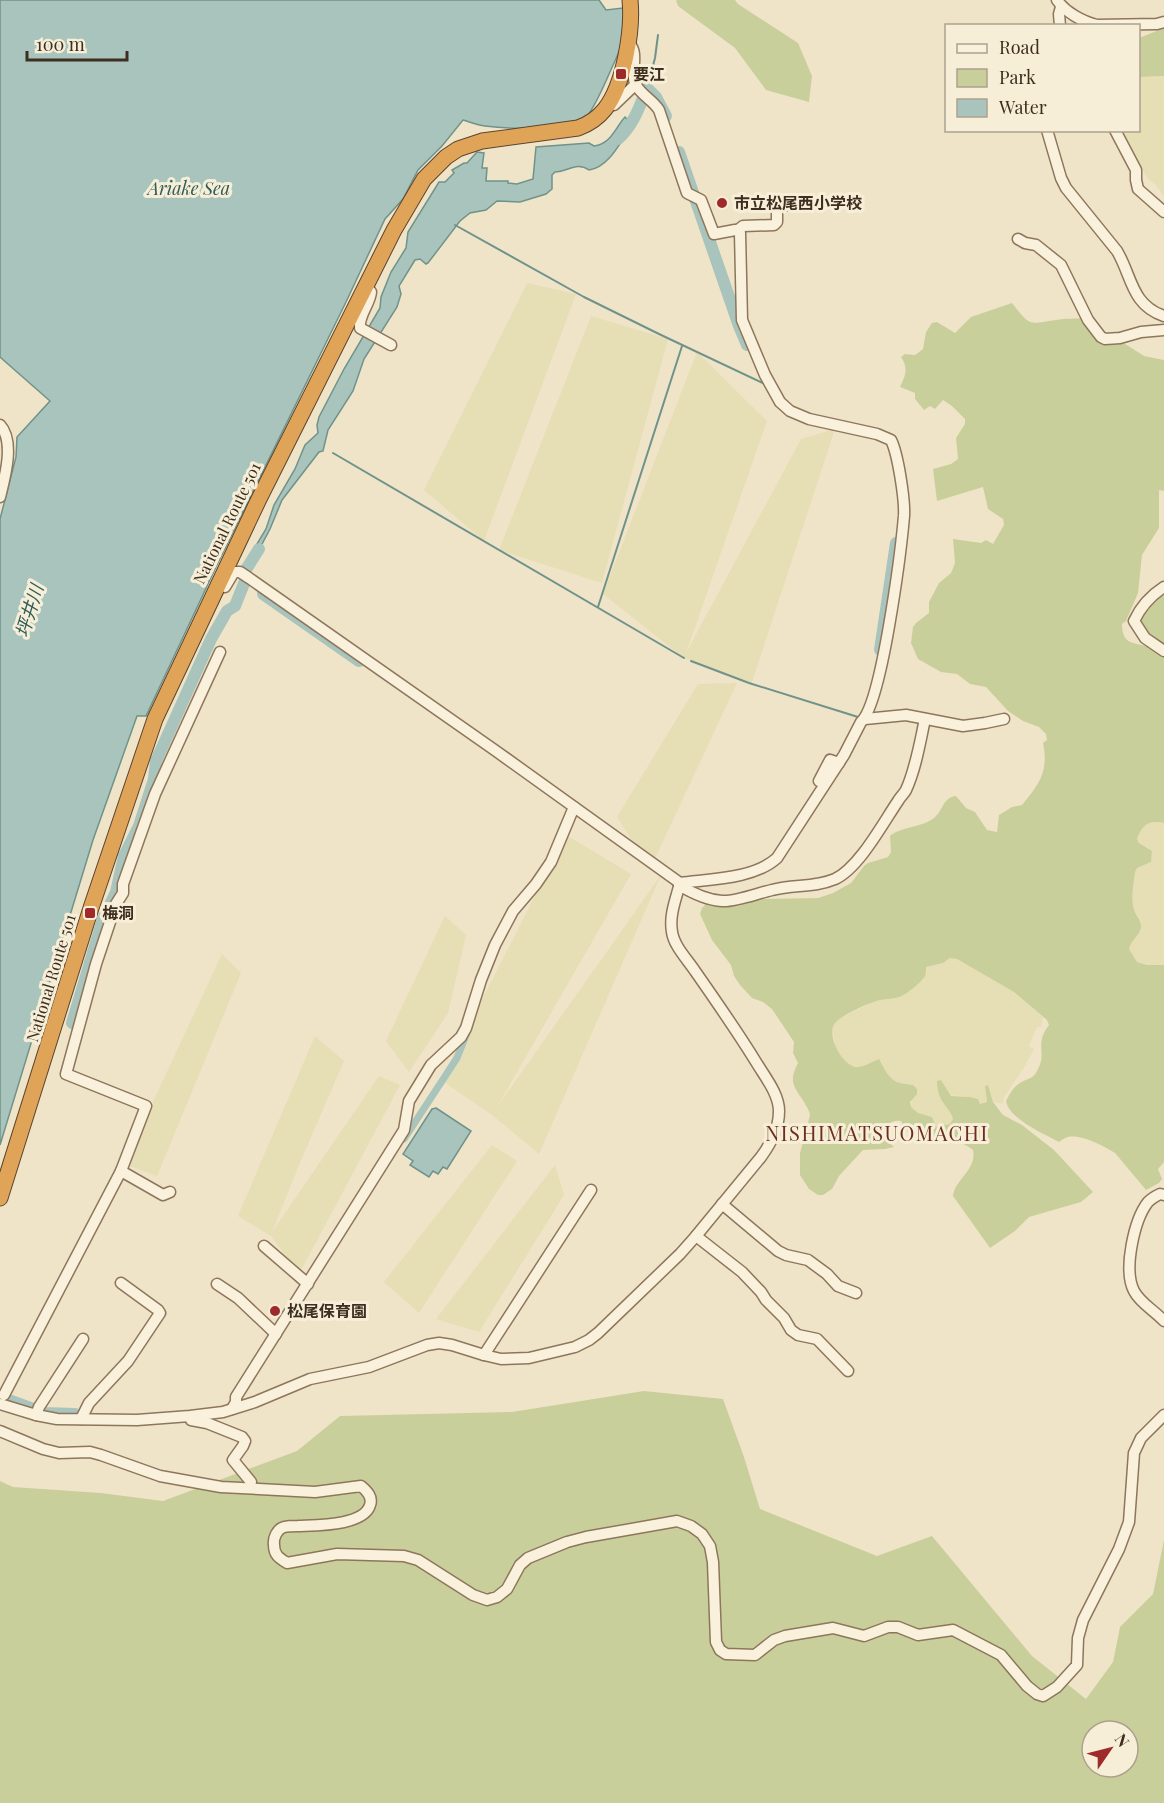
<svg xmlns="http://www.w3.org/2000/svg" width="1164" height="1803" font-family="'Playfair Display','Noto Sans JP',serif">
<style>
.farmland{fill:#e6deb5}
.green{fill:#c9cf9b;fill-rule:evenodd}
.water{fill:#a9c4bc;stroke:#6f938a;stroke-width:1.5}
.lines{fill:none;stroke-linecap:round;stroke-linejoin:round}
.stream{stroke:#6f938a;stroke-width:2}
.canal{stroke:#a9c4bc;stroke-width:7}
.river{stroke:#a9c4bc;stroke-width:12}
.minor-casing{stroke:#8d765c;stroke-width:13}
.highway-casing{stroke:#5b4430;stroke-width:17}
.minor{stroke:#faf1dc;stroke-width:10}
.highway{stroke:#e0a458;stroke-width:15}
.poi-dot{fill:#9e2a2b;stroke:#f7eed8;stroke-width:2}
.labels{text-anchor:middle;stroke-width:6;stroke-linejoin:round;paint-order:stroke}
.poi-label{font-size:16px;font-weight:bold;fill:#3d2e20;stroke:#f7eed8;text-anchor:start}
.street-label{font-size:16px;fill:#3d2e20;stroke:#f7eed8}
.water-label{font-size:18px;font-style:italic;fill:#2f5d5a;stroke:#f7eed8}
.quarter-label{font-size:20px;letter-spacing:1.5px;fill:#6b2e1e;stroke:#f7eed8}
</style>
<rect width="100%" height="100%" fill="#f0e4c8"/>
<g class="farmland">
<path d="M1164,76v120l-9,-12 -6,-4 -31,-49 20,-1 1,-53z"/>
<path d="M527,283l49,11 -92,247 -60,-51z"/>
<path d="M591,316l77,23 -66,244 -103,-33z"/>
<path d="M697,352l70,69 -81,232 115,-214 34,-10 -84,256 -67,-27 -81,-64z"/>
<path d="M737,683l-87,186 -33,-52 81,-133z"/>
<path d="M1153,821l11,2v142h-17l-10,-3 -8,-13 1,-5 9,-12 2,-10 -8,-14 -1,-5 3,-31 2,-4 14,-6 1,-11 -13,-8 -2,-4 7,-14z"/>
<path d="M566,835l65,39 -134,233 164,-232 -122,279 -47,-39 -51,-35z"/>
<path d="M445,916l21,19 -18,78 -39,59 -23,-31z"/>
<path d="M222,954l19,19 -84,203 -33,-12z"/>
<path d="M950,958l7,1 57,33 29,25 -2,10h-4l-8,19 5,3 -9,17 -21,31 -1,7 -10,-2 -5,-17 -3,1 2,16 -8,2 -1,-5 -8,-2 -21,-2 -8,-15 1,22 9,9 2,9 -3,4 -14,3 -4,-10 -14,-4 -7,-6 2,-22 -10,-1 -15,-6 -9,-18 -20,7 -10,-2 -8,-7 -5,-10 -4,-20 2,-5 9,-6 32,-16 26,-4 4,-3 19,-17 2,-10 17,-4z"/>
<path d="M315,1036l29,25 -45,104 -27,67 107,-156 21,9 -101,189 -28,-38 -33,-20z"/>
<path d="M492,1145l25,16 -98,152 -35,-31z"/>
<path d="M555,1165l9,30 -85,137 -43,-13z"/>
</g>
<g class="green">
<path d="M676,0h59l3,4 60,39 14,33 -3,26 -43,-12 -31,-42 -57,-42z"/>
<path d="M1164,28v48l-25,1v-39z"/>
<path d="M1012,303c19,24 15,21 44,17 9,-2 19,-1 29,-2l13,18 24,6 22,14 20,4v131l-5,-1v38l-17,27 -4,38 -12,28 -4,3c0,22 13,18 28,23 5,1 9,4 14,6v170c-16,-3 -21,1 -27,16l2,4 13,8 -1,11 -14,6 -2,4c-1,11 -4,24 -2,34 1,8 9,14 8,22 -2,8 -10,12 -12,21l8,13 10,3h17v197l-6,7 4,10 -3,4 -13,7 -31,-37c-11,-7 -34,-19 -47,-16 -4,1 -6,3 -9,5 -15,-8 -50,-23 -53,-41 3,-6 8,-15 14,-18 8,-5 14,-4 18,-14 9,-16 -4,-25 11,-44l-2,-5 -33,-28 -57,-33 -7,-1 -7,5 -17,4c0,3 0,7 -1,9 -3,6 -20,19 -25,21 -8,2 -16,2 -24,4 -9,3 -34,14 -41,22 -9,10 6,43 22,44 6,0 15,-5 22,-8 10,19 12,24 34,26l4,4v5l-7,8 1,5 7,6 14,4 4,10 14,-3 3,-5c-2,-8 -6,-10 -11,-18 -3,-5 -5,-13 -5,-20l4,-1 10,16 19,1 8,2 2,5 7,-2 -2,-16 3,-1 5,17 10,13 19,10 32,25 39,42 -12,10 -52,15 -14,14 -25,17 -37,-52c2,-17 24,-26 20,-46 -22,-17 -36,-3 -58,-7l-14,-22c-10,-2 -18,5 -19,15l12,11 -9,2 -22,1 -24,26 -7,13 -9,6h-5l-9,-6 -9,-14v-22l10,-38c-2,-12 -19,-26 -17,-37 0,-5 3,-11 5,-15l-5,-10 1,-11 -22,-33 -9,-7 -11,-4 -12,-13 -6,-9 -3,-11 -19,-25 -12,-26 2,-6 7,-7 20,5h10l21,-7 58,-1 15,-5 18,-10 13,-17 4,-3 20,-6 3,-5 -1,-16c12,-10 31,-8 44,-18 9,-7 9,-21 22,-22l10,12 9,4 12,18 10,2 2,-17 13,-8 10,-2c17,-21 27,-33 21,-62l4,-3 -1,-6 -7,-7 -16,-6 -15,-10 -22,-24 -16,-3 -13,-10 -16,-2 -23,-13 -7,-16 2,-16 3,-4 13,-10v-11l10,-19 12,-10 4,-10 -2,-24 28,4 5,-3 7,4 11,-19 -1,-6 -15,-10 -5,-22 -46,14 -4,-32 18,-5 7,-5 -2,-21 9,-14v-5l-13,-13 -9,-6 -8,9 -5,-3 -6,4 -9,-11v-6l-15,-6c5,-11 9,-18 1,-30l4,-3 10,1 8,-6 3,-17 6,-9 5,-1 18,11 16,-16z"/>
<path d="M1164,586v61l-16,-12 -13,-18z"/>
<path d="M644,1391l79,8 21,58 16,52 117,47 55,-20 100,120 54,43 27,-37 7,-35 33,-33 11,-54v263h-1164v-322l13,6 88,6 62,8 134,-50 43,-35 172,-4zM1092,1731h36v36h-36z"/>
</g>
<g class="water">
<path d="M0,0h599l7,10 17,-2c7,16 -1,38 -8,53 -6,12 -21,51 -30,57 -20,13 -76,11 -100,8 -8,-1 -15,-4 -22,-6l-21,26 -24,24 -15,29 -18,20 -39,83 -130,265 -70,149h-9l-44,124 -93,305v-626l16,-62 1,-20 33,-36 -50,-44z"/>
<path d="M625,117l2,2 -1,6 4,3c-10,15 -22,40 -41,42 -13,-9 -21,2 -34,2l-3,3v14l-6,5 -26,8 -23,-1 -11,9 -16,3 -10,8 -32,42 -2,1 -6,-5 -5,1 -16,26 2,8 -4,13 -33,52 -11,32 -25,39 -5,21 -4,1 -37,48 -12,29 -18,34 -2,-1 4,-13 12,-20 8,-24 21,-36 10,-24 13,-12 -1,-8 2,-8 25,-48 36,-61 1,-11 10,-25 15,-24 2,-16 31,-50h6l9,-9 -2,-3 12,-7h3l10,-11 7,1 -2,15h5l-1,13h22v2l9,1 16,-5 3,-32 53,-4 5,3c17,-2 21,-18 31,-29z"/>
<path d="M436,1108l35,23 -24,38 -4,-2 -5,7 -5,-3 -4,6 -19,-12 3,-4 -10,-7 29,-45z"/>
</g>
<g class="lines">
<g class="stream">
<path d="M647,88l8,-30 3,-23"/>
<path d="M455,225l129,72 75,37 106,50"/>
<path d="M333,453l351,205"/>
<path d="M598,607l84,-261"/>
<path d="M691,661l58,22 109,34"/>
</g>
<path class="canal" d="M404,1139l53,-81 10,-25"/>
<g class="river">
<path d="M618,139c15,-13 22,-33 29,-51l9,9 10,19"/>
<path d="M679,152l60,174 8,19"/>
<path d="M263,594l96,67"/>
<path d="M880,650l16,-107"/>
<path d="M72,1023l31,-104 13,-27 8,-36 15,-30 15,-47 2,-18 55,-122 16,-28 8,-5 10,-25v-10l14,-22"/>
<path d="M3,1398l41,15 31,1"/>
</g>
<g class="minor-casing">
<g id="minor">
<path d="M1057,0c8,12 26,22 40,25l60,-1 7,-2"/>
<path d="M1060,26l-1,-12 2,-7"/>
<path d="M609,104l5,1 22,-21"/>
<path d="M1047,130l14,48 5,10 51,63c15,25 14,54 47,65"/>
<path d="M1115,130l21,40v10l2,9 26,23"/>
<path d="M738,230l5,-4 31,-1 3,-3v-14l3,-2 29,-5"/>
<path d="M1018,239l7,4 11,2 25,20 27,55 13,17 4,2 15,-1 21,-6 23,-2"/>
<path d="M366,286l5,6c-1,12 -13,24 -11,36l31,17"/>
<path d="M0,425c15,16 5,52 0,72"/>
<path d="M225,587l9,-15h6l9,6 247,173 184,132c30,-4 74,-4 97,-25l67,-103 17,-33c21,-19 40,-172 43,-206 1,-16 -6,-62 -13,-76l-14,-6 -68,-15 -19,-8 -10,-9 -15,-27 -23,-55 -2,-87 -2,-3h-3l-21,4 -13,-34 -14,-7 -28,-83c-6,-10 -18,-15 -23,-25 -7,-13 4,-31 -7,-42"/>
<path d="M1164,587c-14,9 -23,19 -30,34l11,17 19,13"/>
<path d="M865,719l41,-4 57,11 22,-3 19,-4"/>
<path d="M819,781l11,-21 9,3"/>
<path d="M679,885c13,8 28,15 43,16 14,1 36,-8 50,-11 21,-6 42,-2 63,-11 24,-11 48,-56 63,-78 2,-4 6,-7 8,-11 10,-22 14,-48 19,-71"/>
<path d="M121,1171l42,24 7,-3"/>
<path d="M1164,1195l-4,-1c-4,2 -9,5 -12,8 -14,18 -25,68 -14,89 6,12 21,20 30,30"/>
<path d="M722,1204l56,47 8,4 22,5 19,14 11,12 18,7"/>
<path d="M696,1236l46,36 19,20 5,8 18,18 7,12 7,5 19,4 31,32"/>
<path d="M264,1246l44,38"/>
<path d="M217,1284l21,14 38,36"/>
<path d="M484,1355l107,-165"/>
<path d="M4,1395l117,-224 25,-65 -80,-32 30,-110 20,-60 7,-11v-9l32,-90 65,-142"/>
<path d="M0,1404l36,11 21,4 80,1 53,-4 33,-4 32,-10 55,-23 59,-12 58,-22 12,-2 13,2 32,10 17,4 28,-1 46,-11 14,-7 9,-7 82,-79 16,-18 65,-79c10,-14 18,-28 18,-46 0,-17 -14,-34 -23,-49 -19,-31 -40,-61 -61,-91 -8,-12 -21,-25 -23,-39 -3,-17 4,-33 8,-49"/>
<path d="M232,1409l4,-7v-5l168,-267 5,-29 22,-36 30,-28 5,-9 15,-48 14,-35 18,-34 23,-27 15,-22 23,-55"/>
<path d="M36,1415l3,-8 44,-68"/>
<path d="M190,1417l1,3 16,3 35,14 3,4 -2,5 -10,14 18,22"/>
<path d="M81,1419l8,-16 39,-42 32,-48 -2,-3 -37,-27"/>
<path d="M0,1431l43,18 16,4 31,-1 11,3 59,21 61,11 94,5 46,-6c6,5 12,11 9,19 -6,21 -54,20 -72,21 -4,0 -10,0 -14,1 -7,2 -11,11 -10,18 0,10 5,13 13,18l50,-9 67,2 14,4 55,35 14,5 10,-3 10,-8 13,-24 8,-7 39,-16 19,-5 91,-16 14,5 11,8 8,12 3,16 3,80 4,8 6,4 29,1 19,-15 11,-4 48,-8 31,8 24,-9h10l20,8 35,-5 48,25 26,31 10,8 6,2 14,-9 20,-22 1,-27 5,-18 36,-71 10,-27 5,-69 7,-15 23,-23"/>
</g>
</g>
<g class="highway-casing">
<path id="highway" d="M0,1198l91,-290 64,-189 103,-218 136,-271 30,-51 22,-22 12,-8 24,-8 96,-13c11,-4 20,-10 27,-19 19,-24 28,-79 25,-109"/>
</g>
<use href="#minor" class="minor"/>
<use href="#highway" class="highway"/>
</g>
<g class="poi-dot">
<rect x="615" y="68" width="12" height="12" rx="3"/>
<circle cx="722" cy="203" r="6"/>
<rect x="84" y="907" width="12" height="12" rx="3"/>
<circle cx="275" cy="1311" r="6"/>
</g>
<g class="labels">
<g class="poi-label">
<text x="633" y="80">要江</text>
<text x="734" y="209">市立松尾西小学校</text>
<text x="102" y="919">梅洞</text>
<text x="287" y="1317">松尾保育園</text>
</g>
<g class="street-label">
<text transform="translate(227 523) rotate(-64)" y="6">National Route 501</text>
<text transform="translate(51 978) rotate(-73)" y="6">National Route 501</text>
</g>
<g class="water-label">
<text x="189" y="195">Ariake Sea</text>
<text transform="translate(30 611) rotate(-73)" y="6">坪井川</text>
</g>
<g class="quarter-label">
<text x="877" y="1141">NISHIMATSUOMACHI</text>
</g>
</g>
<rect x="945" y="24" width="195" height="108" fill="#f7eed8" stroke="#ada18e" stroke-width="1.5"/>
<rect x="957" y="44" width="30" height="9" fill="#faf1dc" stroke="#ada18e" stroke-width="1.5"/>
<text x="999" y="54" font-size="18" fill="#3d2e20">Road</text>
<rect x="957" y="69" width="30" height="18" fill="#c9cf9b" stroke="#ada18e" stroke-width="1.5"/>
<text x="999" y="84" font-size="18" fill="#3d2e20">Park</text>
<rect x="957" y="99" width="30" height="18" fill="#a9c4bc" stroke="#ada18e" stroke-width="1.5"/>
<text x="999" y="114" font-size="18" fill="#3d2e20">Water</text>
<g transform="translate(1110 1749) rotate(55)"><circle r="28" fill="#f7eed8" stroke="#ada18e" stroke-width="1.5"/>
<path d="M0-4.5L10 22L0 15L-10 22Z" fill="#9e2a2b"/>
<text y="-9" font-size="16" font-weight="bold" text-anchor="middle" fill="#3d2e20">N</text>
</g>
<path d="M27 51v9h100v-9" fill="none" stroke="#3d2e20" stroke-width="3"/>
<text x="36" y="51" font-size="18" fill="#3d2e20" stroke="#f7eed8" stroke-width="4.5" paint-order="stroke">100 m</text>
</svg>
